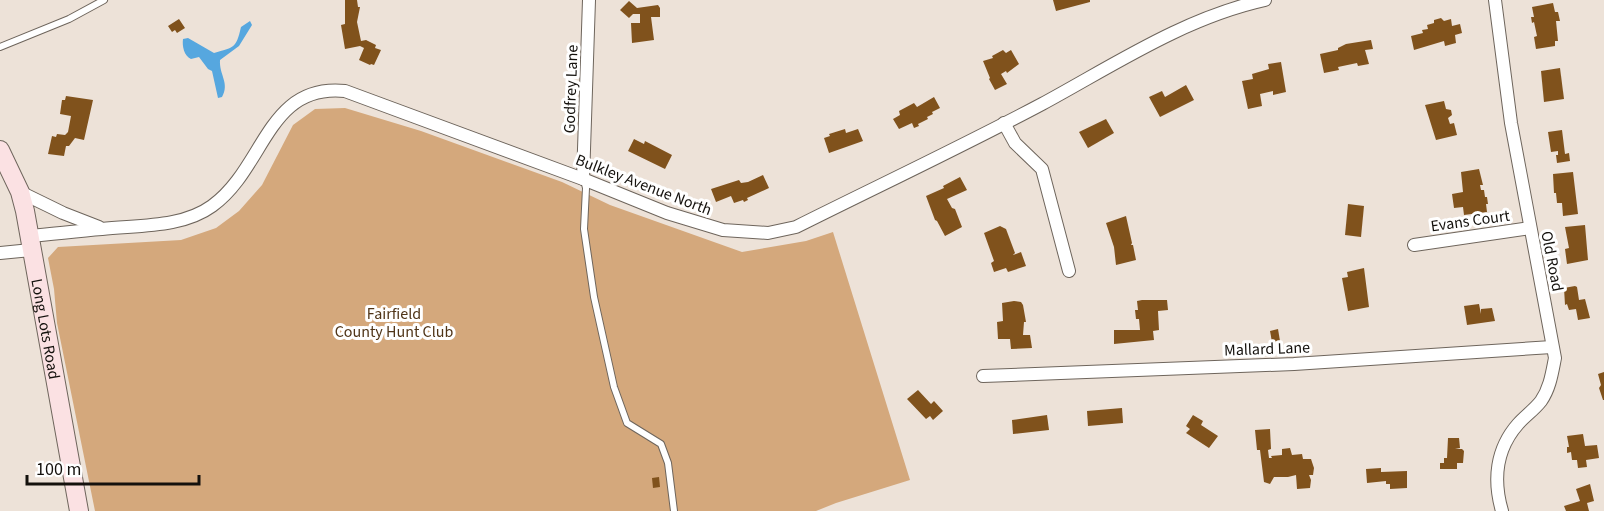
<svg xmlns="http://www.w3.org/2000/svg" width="1604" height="511" font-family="'Source Sans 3',sans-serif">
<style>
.green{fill:#d4a87c}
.water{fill:#56a7df}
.building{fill:#80521c}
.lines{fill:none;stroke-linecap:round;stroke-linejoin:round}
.lane-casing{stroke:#6e655c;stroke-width:8}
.street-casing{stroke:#6e655c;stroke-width:14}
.secondary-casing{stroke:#6e655c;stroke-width:20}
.lane{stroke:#fff;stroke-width:6}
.street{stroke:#fff;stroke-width:12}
.secondary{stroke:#fbe1e3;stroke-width:18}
.labels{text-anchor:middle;stroke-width:6;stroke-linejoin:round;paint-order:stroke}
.street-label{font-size:16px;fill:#14110d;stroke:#fff}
.park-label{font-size:16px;fill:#4f3417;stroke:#fff}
</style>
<rect width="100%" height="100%" fill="#ede2d8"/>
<path class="green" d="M345,108l76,23 141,51 48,23 132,47 64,-11 27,-9 77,248 -74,23 -20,8h-721l-38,-188 -3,-34 -6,-31 10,-11 123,-7 35,-12 23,-17 23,-26 31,-60 22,-16z"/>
<path class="water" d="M250,21l2,4 -13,21 -19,14c-1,15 10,23 2,37l-4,1 -6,-27 -4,-2 -9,-12 -8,2c-7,-3 -9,-13 -8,-20l5,-1 26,15c20,-6 22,-4 27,-26z"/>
<g class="building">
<path d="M345,0h12l1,7h2l-3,15 4,19 5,-1 10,5 -1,3 6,2 -7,15 -3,-1 -1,1 -11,-5 5,-12 -4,-2 -15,3 -4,-24 4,-1z"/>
<path d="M1053,0h37v2l-34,9z"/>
<path d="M629,1l8,7 21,-3 2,3v9h-9l3,23 -22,3 -1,-20h9v-9h-7l-4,4 -9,-8z"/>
<path d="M1553,3l2,9h3l2,9h-4l2,20h-3v5l-19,3 -2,-12 3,-1 -3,-14 -2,1 -1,-6h3l-2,-10z"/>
<path d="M1441,18l3,3 7,-2 1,7 8,-2 2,9 -7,2 1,8 -11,3 -1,-5 -30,9 -3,-14 12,-3 -1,-3 6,-1 -1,-4 7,-2v-3z"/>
<path d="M179,19l6,9 -8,5 -2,-3 -3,2 -4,-6z"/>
<path d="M1371,40l2,9 -8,1 4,14 -11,2 -1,-3 -19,4 1,3 -15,3 -4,-19 18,-4v-2l8,-4z"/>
<path d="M1003,50l3,3 5,-3 8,14 -12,9 -1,-2 -5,3 6,10 -12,6 -6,-11 1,-1 -7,-17 10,-3 -1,-2z"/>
<path d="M1281,62l5,30 -13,3v-4l-13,3 2,12 -14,3 -6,-28 11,-2 -1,-5 17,-5 -1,-5z"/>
<path d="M1560,68l4,31 -20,3 -3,-31z"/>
<path d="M1186,85l8,15 -34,17 -11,-20 13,-6 3,6z"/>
<path d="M66,96l27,4 -9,40 -9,-2 -6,8h-3l-2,10 -16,-2 4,-18 4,1 1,-3 8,1 3,-3 3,-16 -11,-2 2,-14h3z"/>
<path d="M934,97l6,11 -8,4 1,2 -6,3 1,2 -10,5 1,2 -5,2 -2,-5 -13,6 -6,-10 7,-4 -1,-4 15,-8 3,4z"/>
<path d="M1444,101l2,8 5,1 1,5 -4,3 2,6 4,-1 3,12 -21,5 -11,-35z"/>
<path d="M1106,119l8,14 -26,15 -9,-16z"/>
<path d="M845,129l1,4 12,-4 5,12 -34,12 -5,-15 6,-2 -1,-2z"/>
<path d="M1562,130l3,24 4,-1 1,8 -13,2 -1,-8h2v-4l-7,1 -3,-20z"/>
<path d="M634,139l10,5 1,-3 27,14 -7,14 -37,-18z"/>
<path d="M1479,169l4,16h-3l1,5h3l1,7h2l1,7h-2l1,8 -23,3 -1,-8 -9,1 -2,-14 11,-2 -2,-20z"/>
<path d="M1573,172l5,42 -15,2 -1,-13h-5l-1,-10h-2l-1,-19z"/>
<path d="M763,175l6,13 -22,10 1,2 -4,2 -1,-2 -9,3 -3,-7 -15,6 -5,-13 28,-9 2,3 7,-1z"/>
<path d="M960,177l7,13 -20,9 5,9 3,1 7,18 -17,9 -8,-15 -2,-1 -9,-24 18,-8 -1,-2z"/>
<path d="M1348,204l16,2 -3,31 -16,-2z"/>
<path d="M1126,216l6,27 -1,2h2l3,15 -20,5 -2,-18 -8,-24z"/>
<path d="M1585,225l3,35 -21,4 -2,-15 4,-1 -4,-21z"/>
<path d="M1000,226l6,3 9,24 -2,2 8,-3 5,14 -18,6 -2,-4 -12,4 -3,-9 3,-2 -10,-28z"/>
<path d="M1364,268l5,39 -21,4 -6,-33 6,-1 -1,-5z"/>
<path d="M1575,286l2,1 2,13 6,-1 5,19 -12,2 -2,-11 -7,1 -2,-6 -2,1 -1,-17z"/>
<path d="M1142,300h25l1,10 -10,1 1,19 -6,1 1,9 -40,4v-14h26l-1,-11h-3l-1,-9h3l-1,-9z"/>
<path d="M1014,301l7,1 2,3 3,17h-2l-1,13h7l2,13 -21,1 -1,-10h-12l-1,-17 6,-1 -1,-18z"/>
<path d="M1479,304l2,10v-5l11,-1 3,13 -28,4 -3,-19z"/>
<path d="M1278,329l2,12 -8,1 -2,-11z"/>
<path d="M1604,372v28h-1l-4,-12 2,-3 -3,-11z"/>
<path d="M918,390l13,14 3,-3 9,10 -10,9 -3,-4 -4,3 -19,-20z"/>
<path d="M1122,408l1,15 -35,3 -1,-15z"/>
<path d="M1047,415l2,15 -36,4 -1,-14z"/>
<path d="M1193,415l10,6 -2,4 17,11 -9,12 -23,-15 4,-4 -4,-3z"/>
<path d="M1270,429l1,20 -3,1 1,8h3l-1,-2 11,-1v-6l8,-1 2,7 10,-1 1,5h8l3,9 -1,7h-4l2,5 -1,8 -13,1 -1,-14 -8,2h-14l-4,7 -6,-2 -4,-32h-3l-2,-20z"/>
<path d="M1583,434l2,12 12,-1 2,13 -13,2 1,7 -9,1 -1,-8h-5l-1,-8 -4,1v-6h2l-2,-11z"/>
<path d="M1448,438h11l1,10 -5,1h7l2,2 -1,12h-6v6h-17v-6h4v-5h3z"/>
<path d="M1381,468v4l26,-1v17l-17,1v-5h-4v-3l-19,2 -1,-14z"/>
<path d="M659,477l1,10 -7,1 -1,-10z"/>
<path d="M1590,484l4,17 -7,2 2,8h-23l-2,-5 16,-5 -4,-12z"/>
</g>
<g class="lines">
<g class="lane-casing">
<g id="lane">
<path d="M0,47l69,-28 35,-19"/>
<path d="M584,180l2,8 -2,41 10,68 20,90 13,36 34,21 7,19 6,48"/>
</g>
</g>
<g class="street-casing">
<g id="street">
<path d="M1495,0l16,123 44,235c-3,15 -5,30 -14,43 -7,9 -16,15 -23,23 -22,25 -25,56 -16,87"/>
<path d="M1004,123l11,20 27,26 27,102"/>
<path d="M583,179l6,-179"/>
<path d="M20,192l43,21 36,14"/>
<path d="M29,236c24,-2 48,-5 73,-7 35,-4 80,-1 110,-23 53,-38 55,-123 133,-115l238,88 84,34 56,17 45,3 28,-6c82,-41 165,-80 246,-123 72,-39 142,-86 223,-104"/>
<path d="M1414,245l116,-17"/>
<path d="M0,253l31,-3"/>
<path d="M983,376l311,-12 258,-17"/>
</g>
</g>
<g class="secondary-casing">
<g id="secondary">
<path id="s1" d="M0,150l20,42 5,19 54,300"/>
</g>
</g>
<use href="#lane" class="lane"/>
<use href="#street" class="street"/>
<use href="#secondary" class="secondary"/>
</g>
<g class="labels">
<g class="street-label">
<text transform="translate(570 89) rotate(-88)" y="6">Godfrey Lane</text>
<text transform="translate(644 184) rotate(21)" y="6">Bulkley Avenue North</text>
<text transform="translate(1470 220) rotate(-8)" y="6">Evans Court</text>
<text transform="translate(1553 261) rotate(79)" y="6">Old Road</text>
<text dy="6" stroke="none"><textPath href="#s1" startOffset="186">Long Lots Road</textPath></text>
<text transform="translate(1267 348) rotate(-2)" y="6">Mallard Lane</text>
</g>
<g class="park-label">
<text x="394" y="319">Fairfield<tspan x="394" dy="18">County Hunt Club</tspan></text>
</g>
</g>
<path d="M27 475v9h172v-9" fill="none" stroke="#14110d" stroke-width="3"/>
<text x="36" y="475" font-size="18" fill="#14110d" stroke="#ffffff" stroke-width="4.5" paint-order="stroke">100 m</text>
</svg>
